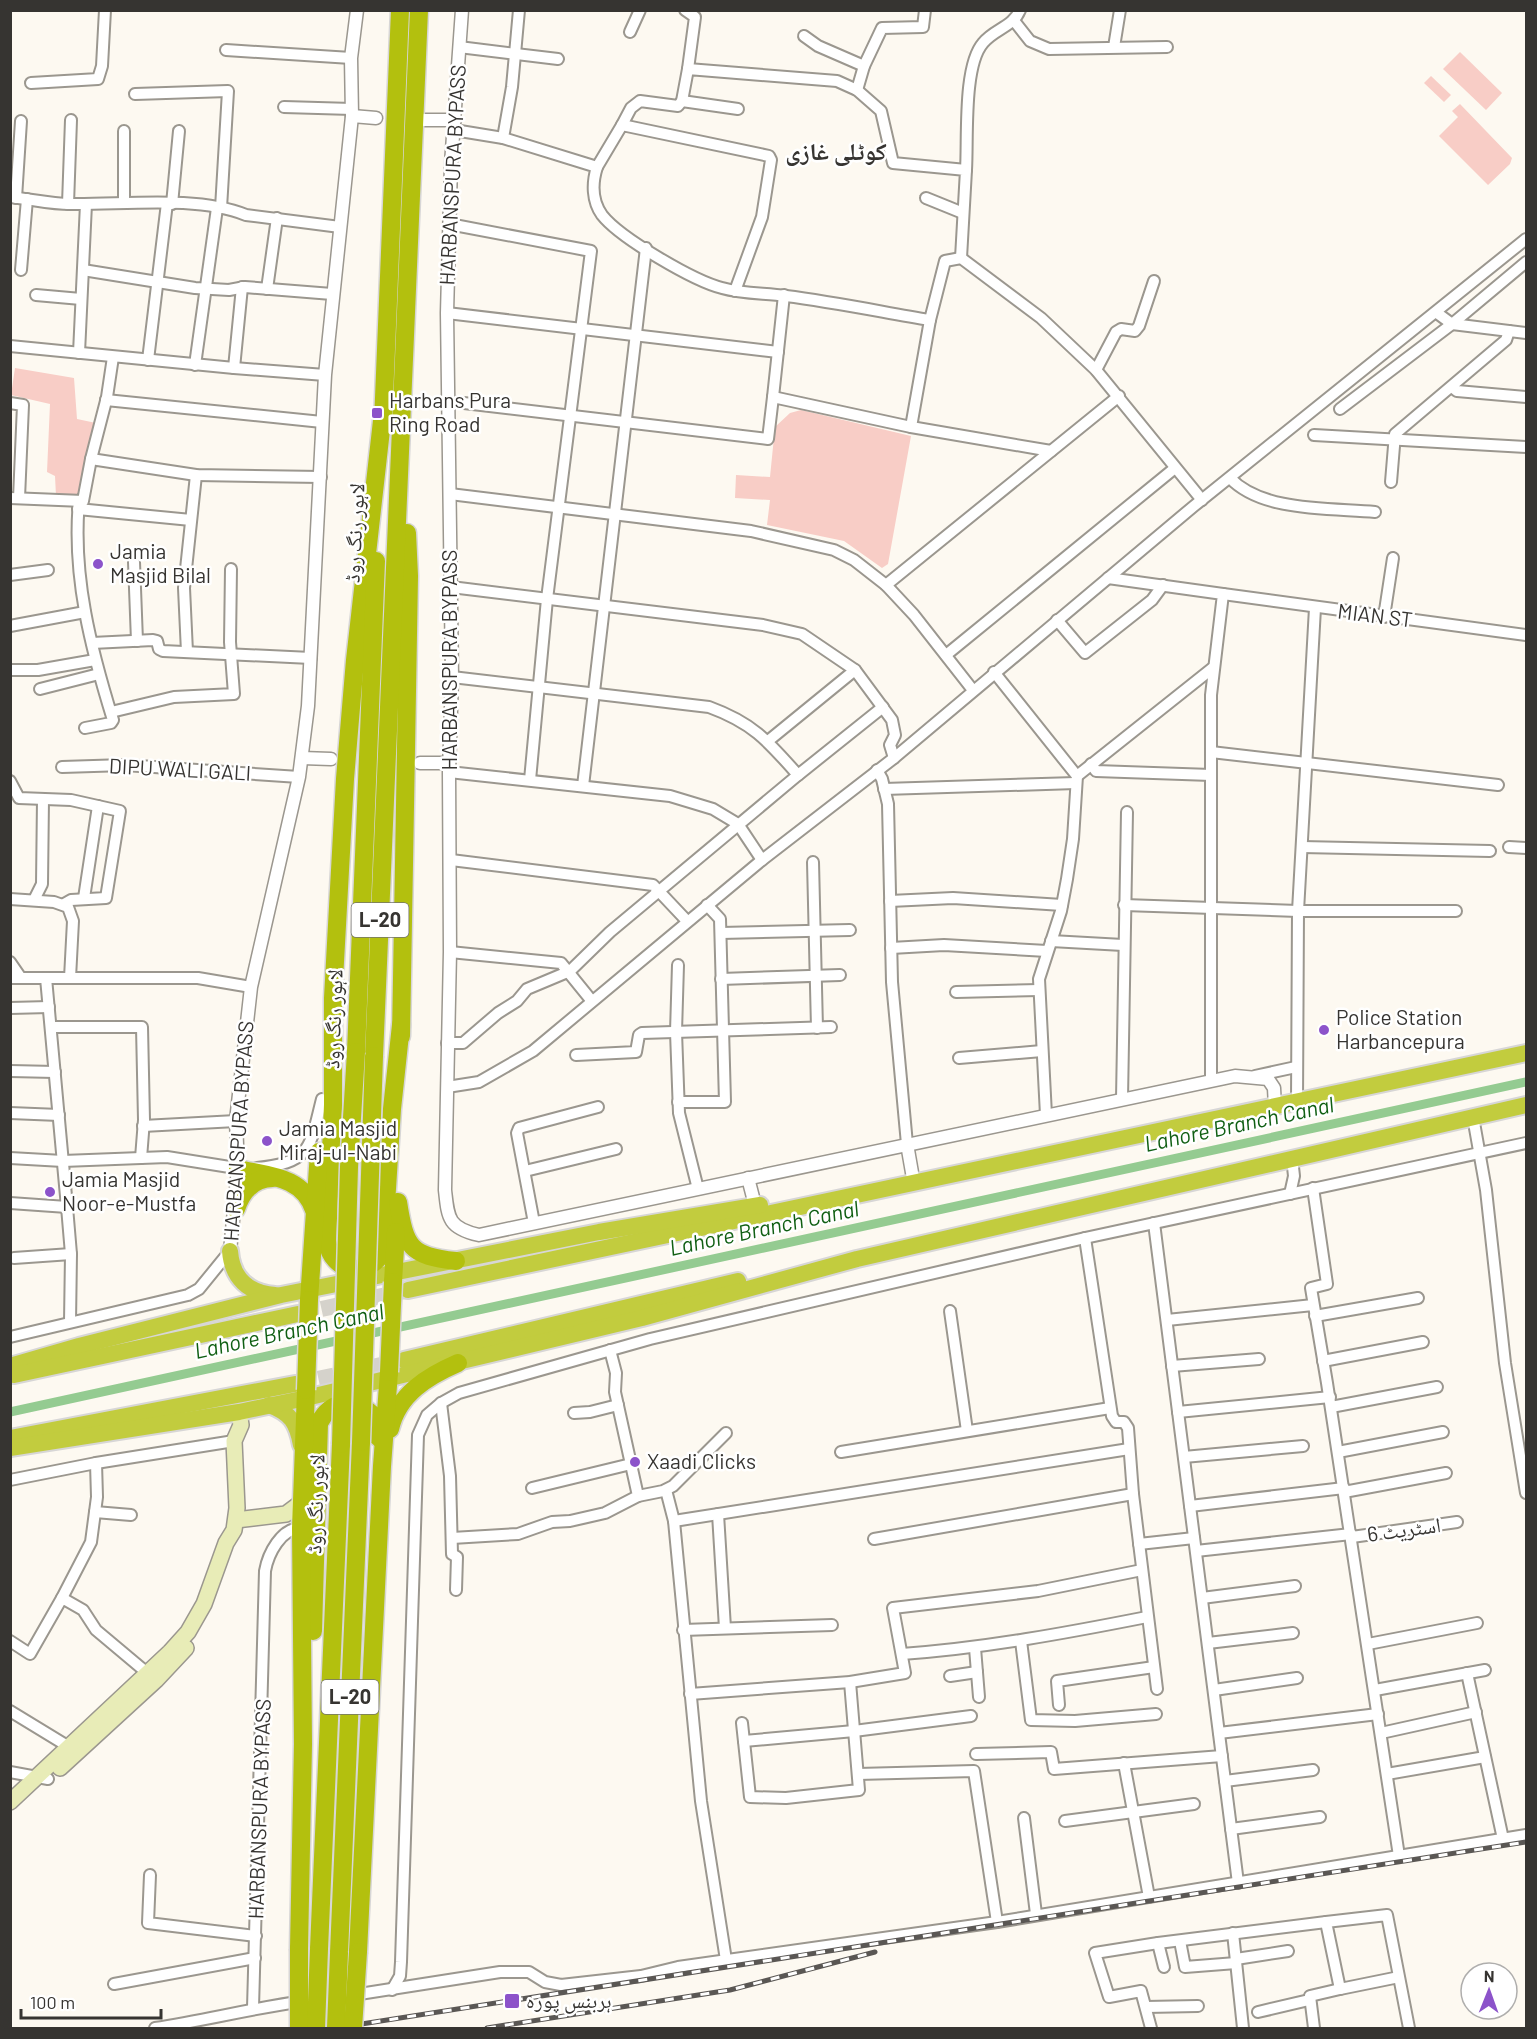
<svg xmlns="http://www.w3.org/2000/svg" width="1537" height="2039" font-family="Barlow,'Noto Naskh Arabic',sans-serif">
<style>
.green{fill:#f8cdc6}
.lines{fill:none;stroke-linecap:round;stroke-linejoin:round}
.canal{stroke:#94cb91;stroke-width:9}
.trunk-tunnel{stroke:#d5d2cb;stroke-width:16;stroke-dasharray:16 8;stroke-linecap:butt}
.minor-casing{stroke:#9b978f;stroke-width:14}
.tertiary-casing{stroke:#9b978f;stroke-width:15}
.secondary-casing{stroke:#9b978f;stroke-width:18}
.trunk-casing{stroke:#d7d6d6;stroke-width:20}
.motorway-casing{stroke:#d7d6d6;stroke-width:21}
.minor{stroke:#fff;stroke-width:10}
.tertiary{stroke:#fff;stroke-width:12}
.secondary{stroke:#e8ecb7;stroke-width:15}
.trunk{stroke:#c2cc3e;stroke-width:16}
.motorway{stroke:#b3c00e;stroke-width:18}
.rail-casing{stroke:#5a5754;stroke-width:5}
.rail{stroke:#fff;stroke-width:3;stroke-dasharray:9;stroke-linecap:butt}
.motorway-bridge-casing{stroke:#d7d6d6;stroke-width:21;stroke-linecap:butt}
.motorway-bridge{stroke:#b3c00e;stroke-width:18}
.poi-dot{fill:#8c53ca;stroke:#fff;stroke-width:2}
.labels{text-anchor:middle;stroke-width:5;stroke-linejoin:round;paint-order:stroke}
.shield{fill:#fff;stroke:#72716f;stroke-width:1.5}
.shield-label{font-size:20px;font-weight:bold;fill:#363431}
.street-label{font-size:21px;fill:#363431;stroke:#fff}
.poi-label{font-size:21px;fill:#363431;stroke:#fff;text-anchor:start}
.water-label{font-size:22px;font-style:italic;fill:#105f13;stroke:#fff}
.quarter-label{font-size:24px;font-weight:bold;fill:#363431;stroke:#fff}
</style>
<rect width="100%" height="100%" fill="#fdf9f1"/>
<g class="green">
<path d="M1460,52l42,41 -16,17 -43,-41z"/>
<path d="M1431,76l20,19 -7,7 -20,-19z"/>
<path d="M1460,104l52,54 -2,6 -22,21 -49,-49 19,-19 -6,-6z"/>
<path d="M15,368l59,10 3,41 19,4 -18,73h-22l-1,-20 -8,-4 3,-68 -39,-9z"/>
<path d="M801,410l110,26 -23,128 -6,4 -38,-27 -77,-16 3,-25 -35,-2 1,-23 34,2 5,-50 15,-14z"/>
</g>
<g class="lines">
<path class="canal" d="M10,1412l1516,-330"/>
<g class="trunk-tunnel">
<path d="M298,1314l107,-23"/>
<path d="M295,1384l105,-23"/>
</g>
<g class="minor-casing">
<g id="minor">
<path d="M685,10l10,7 -7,52"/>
<path d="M1015,22l15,19 19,8 118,-2"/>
<path d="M630,32l10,-22"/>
<path d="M804,36l14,10 46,20"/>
<path d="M459,47l99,12"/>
<path d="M1114,47l6,-37"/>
<path d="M226,50l125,8"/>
<path d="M31,83l67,-4 4,-13 3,-56"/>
<path d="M857,90l7,-24 18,-38 41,-1 2,-17"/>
<path d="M135,94l93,-3 -7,117"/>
<path d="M682,101l56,8"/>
<path d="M284,107l68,2"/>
<path d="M622,125l9,-17 9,-7 38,5 4,-5 6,-32 149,12 20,9 24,21 12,52 73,7 -5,88"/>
<path d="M454,130l49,8 94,29c-5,16 -5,34 5,48 18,23 92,66 120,73 21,6 43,5 64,8 48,6 96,16 144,24l15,-59 16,-3 80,60 55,52 106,130"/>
<path d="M503,138l9,-51 7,-77"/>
<path d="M597,167l25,-42 147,31 2,4 -9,57 -27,74"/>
<path d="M966,170c2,-32 -3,-104 17,-127 11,-14 30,-16 37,-33"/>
<path d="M10,197c21,2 40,7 60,7 53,1 126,-9 176,11l94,12"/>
<path d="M16,198l5,-77"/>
<path d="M926,198l37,15"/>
<path d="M124,202v-71"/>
<path d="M68,204l3,-84"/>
<path d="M172,204l7,-73"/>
<path d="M449,224l142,27 -44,348 -17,181"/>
<path d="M21,270l6,-71"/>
<path d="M83,270l112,18 34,2 16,-3 87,7"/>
<path d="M267,289l10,-71"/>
<path d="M36,295l45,4"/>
<path d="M447,313l331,39"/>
<path d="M1437,313l15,11 74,9"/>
<path d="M10,346l224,22 91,7"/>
<path d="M79,353l7,-149"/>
<path d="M148,360l19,-157"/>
<path d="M195,365l22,-157"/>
<path d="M234,368l8,-81"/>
<path d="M1096,370l20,-38 5,-3 14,2 4,-5 15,-45"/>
<path d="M1452,387l5,4 69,6"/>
<path d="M773,397l11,-102"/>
<path d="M106,400l216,22"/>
<path d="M447,401l321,38 5,-42 138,30 140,24"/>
<path d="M10,403l13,2 -4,93"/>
<path d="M1340,409l112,-85 74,-62"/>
<path d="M911,427l19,-107"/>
<path d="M1314,435l212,12"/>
<path d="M91,459l16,-62 6,-40"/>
<path d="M1230,478c32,34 100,30 145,34"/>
<path d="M1391,482l4,-48 111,-94 3,-9"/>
<path d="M450,494l301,37 83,19 20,10 32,25 28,30 58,74"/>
<path d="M10,498l73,3 8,-42 105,16 125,2"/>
<path d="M79,501c-7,75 12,148 34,219l-2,3 -26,5"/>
<path d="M78,509l113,11"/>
<path d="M134,562l3,79"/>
<path d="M10,575l38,-5"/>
<path d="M1108,578l115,16 -12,101v385"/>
<path d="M886,585l233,-189"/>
<path d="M451,587l312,38 39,9 53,36 37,50 3,15 -5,10 4,13"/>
<path d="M1223,594l303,41"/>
<path d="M1384,617l9,-59"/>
<path d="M1057,620l28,33 67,-53 11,-15"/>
<path d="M10,626l75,-14"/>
<path d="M92,643l61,-3 4,1 2,8 4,2 148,7"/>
<path d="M187,652l-3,-64 12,-113"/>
<path d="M946,655l229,-187"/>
<path d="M10,670h28l57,-10"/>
<path d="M994,672l83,104 -4,63 -6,40 -6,32 -22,68 7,136"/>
<path d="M40,689l59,-15"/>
<path d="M111,712l63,-15 60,-3 -4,-52 1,-73"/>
<path d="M768,741l87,-71"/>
<path d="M1211,752l287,33"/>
<path d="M1091,764l5,7 115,4"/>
<path d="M62,767l63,-2 174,12"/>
<path d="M877,770l5,9 6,25 4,178 15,162"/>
<path d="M449,772l221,24 43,13 25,15 24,36"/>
<path d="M798,775l85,-68"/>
<path d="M1077,776l137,-109"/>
<path d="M10,781l9,17 52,2 49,11 -14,87 -35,2 -7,4"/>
<path d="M583,786l63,-538"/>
<path d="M884,789l192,-6"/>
<path d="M1302,847l188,4"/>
<path d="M1509,847l17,1"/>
<path d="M451,860l202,25 34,36"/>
<path d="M813,862l4,166"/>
<path d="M84,898l14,-92"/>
<path d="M10,899l44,3 14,5 5,14 -3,57"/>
<path d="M34,900l8,-16 1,-85"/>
<path d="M890,901l63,-3 109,7"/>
<path d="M1124,905l174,6h158"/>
<path d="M721,933l129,-3"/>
<path d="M1051,941l72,4"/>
<path d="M891,948l53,-3 103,6"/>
<path d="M450,952l111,11 30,37"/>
<path d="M10,962l11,16"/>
<path d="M678,965l-2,67 3,81 19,76"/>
<path d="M10,978h188l53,9"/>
<path d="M721,979l119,-4"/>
<path d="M956,992l83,-2"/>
<path d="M10,1008l39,-1"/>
<path d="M51,1027h91l2,93 -3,38"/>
<path d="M447,1043h16l35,-30 19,-12 10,-12 43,-18 40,-39 188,-157c-30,-34 -45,-52 -89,-68l-257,-30"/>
<path d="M576,1055l60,-3 3,-17 3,-2 189,-6"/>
<path d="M959,1058l83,-7"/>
<path d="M10,1071l45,1"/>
<path d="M1255,1076l41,-9"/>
<path d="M447,1087l32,-5 54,-31 229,-191 132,-102 300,-252 332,-267"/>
<path d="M1122,1099l5,-287"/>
<path d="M678,1102h47l-5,-183 -13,-14"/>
<path d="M1297,1102l1,-191 17,-303"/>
<path d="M10,1113l49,2"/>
<path d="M1473,1117l13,73 19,173 21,130"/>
<path d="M143,1126l93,-5"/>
<path d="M10,1158l53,3 104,-4 75,12"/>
<path d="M257,1168c55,-5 53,-22 65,-69"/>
<path d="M525,1171l91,-22"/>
<path d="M1313,1188l14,96 -16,4 16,95 72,473"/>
<path d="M1290,1194l4,-18 -2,-18"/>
<path d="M10,1203l57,4 -21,-229"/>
<path d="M67,1207l4,47 -1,68"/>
<path d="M534,1223l-17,-90 2,-5 79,-21"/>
<path d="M1154,1223l84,660"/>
<path d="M1085,1238l27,178 4,6h8l4,6 5,66 24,195"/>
<path d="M14,1258l57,-4"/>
<path d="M950,1311l17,120"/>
<path d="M1315,1316l103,-18"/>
<path d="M1167,1320l146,-15"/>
<path d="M10,1337l178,-42 11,-6 31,-38"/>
<path d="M1323,1361l100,-19"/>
<path d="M1172,1366l87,-7"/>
<path d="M441,1403l9,73 2,78 5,3 -1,33"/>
<path d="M1331,1407l106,-20"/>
<path d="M1178,1412l152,-15"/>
<path d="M574,1413l16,-1 28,-7"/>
<path d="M841,1452l269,-44"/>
<path d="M1338,1452l105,-20"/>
<path d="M1184,1457l119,-11"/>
<path d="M10,1480l86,-17 138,-22"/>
<path d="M532,1488l99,-24"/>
<path d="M666,1490l8,31"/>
<path d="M1344,1492l102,-19"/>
<path d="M638,1496l25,-5 10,-5 53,-53"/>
<path d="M1190,1506l154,-18"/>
<path d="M95,1512l36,3"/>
<path d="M718,1514l7,114"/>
<path d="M1352,1537l105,-15"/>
<path d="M452,1538l66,-4 34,-12 18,-1 35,-8 33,-17 -23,-104 1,-19 -6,-23"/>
<path d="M874,1539l259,-45"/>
<path d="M1139,1544l55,-6"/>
<path d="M1196,1551l155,-17"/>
<path d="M62,1598l29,-56 6,-45 -1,-34"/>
<path d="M1202,1598l93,-12"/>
<path d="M683,1630l149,-5"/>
<path d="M10,1641l20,13 32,-56 21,12 13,20 56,47"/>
<path d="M1021,1641l10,79 44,1 81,-7"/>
<path d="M1208,1643l85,-10"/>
<path d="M1368,1644l109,-21"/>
<path d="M975,1648l4,49"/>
<path d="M902,1654c83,-6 164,-21 245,-37"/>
<path d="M1467,1673l36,166"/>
<path d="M950,1676l27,-4"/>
<path d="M1214,1690l83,-12"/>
<path d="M1375,1690l110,-20"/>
<path d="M690,1694l160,-12 55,-9 -12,-65 145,-17 104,-21"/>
<path d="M1059,1705l-2,-24 97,-14"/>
<path d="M10,1711l64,39"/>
<path d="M742,1723l8,74 36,1 73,-8 -9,-108"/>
<path d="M1219,1733l159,-19"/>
<path d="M1381,1733l95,-21"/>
<path d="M744,1741l110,-10 117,-15"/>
<path d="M976,1754l75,-2 3,17 168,-13"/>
<path d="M1124,1763l25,134"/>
<path d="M10,1772l38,7"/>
<path d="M858,1774l116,-3 23,151"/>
<path d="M1387,1774l98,-17"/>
<path d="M1225,1781l88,-11"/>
<path d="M1024,1818l12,96"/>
<path d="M1065,1821l129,-17"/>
<path d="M1231,1829l89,-12"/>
<path d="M150,1875l-2,48 108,13"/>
<path d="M1233,1933l10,95"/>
<path d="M1180,1941l5,26 51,-4"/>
<path d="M1158,1943l6,24"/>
<path d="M1236,1959l52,-8"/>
<path d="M726,1960l-25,-159 -27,-280 455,-72"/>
<path d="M1399,1977l-59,12 -14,-67 61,-7 22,113"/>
<path d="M114,1984l141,-26"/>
<path d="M392,1990l8,-14 1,-14 17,-527 9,-20 14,-12 18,-10 191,-54 435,-101 441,-95"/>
<path d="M353,1995l147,-23h29l16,10 16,3 80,-9 37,-9 319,-45 529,-87"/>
<path d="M1146,2007l52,-1"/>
<path d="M253,2008l12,-437c3,-17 16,-43 36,-43"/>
<path d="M1258,2012l51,-12"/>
<path d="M155,2028c51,-8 99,-20 149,-27"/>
<path d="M1151,2028l-10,-37 -32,6 -14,-44 63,-10 168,-21"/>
<path d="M1314,2028l-4,-32 30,-7"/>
</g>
</g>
<g class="tertiary-casing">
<g id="tertiary">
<path d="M462,10l-11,154 -4,149 5,364 -3,95 1,180 -5,238c3,28 3,38 34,45l756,-159 33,3 6,9 1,19"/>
<path d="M352,116l24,2"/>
<path d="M424,120h31"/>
<path d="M302,758l29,1"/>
<path d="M420,763h29"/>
<path d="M907,1144l7,40"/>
<path d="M748,1178l7,27"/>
<path d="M230,1251l8,-82 -2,-48 15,-134 48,-210 9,-71 17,-331 27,-259 -1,-58 6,-48"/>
</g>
</g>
<g class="secondary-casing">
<g id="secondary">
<path d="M236,1520l50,-6 16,-12"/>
<path d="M60,1768l96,-88 30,-32"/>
<path d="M10,1802l160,-150 18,-20 16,-28 22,-61 8,-13 3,-22 -3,-67 7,-16 -2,-13"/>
</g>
</g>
<g class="trunk-casing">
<g id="trunk">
<path d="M230,1251c2,27 18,42 45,44"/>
<path d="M408,1290l1118,-237"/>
<path d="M404,1360l334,-79"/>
<path d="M10,1366l69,-20 202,-51 318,-63 161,-27"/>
<path d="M14,1375l284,-61"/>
<path d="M269,1405c22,8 28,18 32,40"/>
<path d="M10,1438l285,-54"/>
<path d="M10,1448l229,-36 67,-14 336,-80 215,-59 669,-154"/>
</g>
</g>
<g class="motorway-casing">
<g id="motorway">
<path d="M383,412l-28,248 -10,119 -12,219v107l-6,136c5,32 40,38 56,11l9,-143 9,-84"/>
<path d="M383,422l17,-412"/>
<path d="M401,1036l8,-460 -2,-43"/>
<path d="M356,1052l20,-491"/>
<path d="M374,1056l45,-1046"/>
<path d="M238,1169c30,7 65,7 76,41"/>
<path d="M398,1202c7,45 12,54 58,59"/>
<path d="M236,1209c6,-18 17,-31 37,-31"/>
<path d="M393,1282l3,-50"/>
<path d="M309,1300l10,-148"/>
<path d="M390,1429c8,-35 38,-53 68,-66"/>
<path d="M313,1631l6,-208c12,-23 35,-26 54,-8l6,23"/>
<path d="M299,1949l4,-205 -2,-216 5,-138"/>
<path d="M319,1949l22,-505"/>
<path d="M358,1952l24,-486 7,-94"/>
<path d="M339,1953l22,-511"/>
</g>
</g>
<use href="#minor" class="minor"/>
<use href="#tertiary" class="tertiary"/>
<use href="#secondary" class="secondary"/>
<use href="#trunk" class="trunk"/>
<use href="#motorway" class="motorway"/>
<g class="rail-casing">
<g id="rail">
<path d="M336,2028l1190,-186"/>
<path d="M487,2028l243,-38 145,-38"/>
</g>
</g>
<use href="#rail" class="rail"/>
<g class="motorway-bridge-casing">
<g id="motorway-bridge">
<path d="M389,1372l4,-90"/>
<path d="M306,1390l3,-90"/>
<path d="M361,1442l13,-386"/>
<path d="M341,1444l8,-277 7,-115"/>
<path d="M299,2028v-79"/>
<path d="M316,2028l3,-79"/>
<path d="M336,2028l3,-75"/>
<path d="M353,2028l5,-76"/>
</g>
</g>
<use href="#motorway-bridge" class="motorway-bridge"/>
</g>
<g class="poi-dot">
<rect x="371" y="407" width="12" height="12" rx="3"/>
<circle cx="98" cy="564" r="6"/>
<circle cx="1324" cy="1030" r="6"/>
<circle cx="267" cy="1141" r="6"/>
<circle cx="50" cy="1192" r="6"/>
<circle cx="635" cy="1462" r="6"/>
<rect x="504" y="1993" width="16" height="16" rx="3"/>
</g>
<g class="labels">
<g class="shield">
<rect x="351.5" y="903" width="57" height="34" rx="4.5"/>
<rect x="321.5" y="1680" width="57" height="34" rx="4.5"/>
</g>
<g class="shield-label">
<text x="380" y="927">L-20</text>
<text x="350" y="1704">L-20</text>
</g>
<g class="street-label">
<text transform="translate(453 175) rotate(-87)" y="7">HARBANSPURA BYPASS</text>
<text transform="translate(355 533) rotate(-87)" y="7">لاہور رنگ روڈ</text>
<text transform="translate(1375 616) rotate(7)" y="7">MIAN ST</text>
<text transform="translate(450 660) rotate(-90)" y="7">HARBANSPURA BYPASS</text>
<text transform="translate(180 770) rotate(3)" y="7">DIPU WALI GALI</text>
<text transform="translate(334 1019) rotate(-88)" y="7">لاہور رنگ روڈ</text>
<text transform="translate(239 1131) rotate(-86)" y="7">HARBANSPURA BYPASS</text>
<text transform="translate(316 1504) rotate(-88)" y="7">لاہور رنگ روڈ</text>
<text transform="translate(1404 1530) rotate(-8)" y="7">اسٹریٹ 6</text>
<text transform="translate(260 1809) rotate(-88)" y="7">HARBANSPURA BYPASS</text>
</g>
<g class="poi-label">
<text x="389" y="408">Harbans Pura<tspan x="389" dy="24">Ring Road</tspan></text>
<text x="110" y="559">Jamia<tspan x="110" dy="24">Masjid Bilal</tspan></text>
<text x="1336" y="1025">Police Station<tspan x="1336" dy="24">Harbancepura</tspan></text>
<text x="279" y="1136">Jamia Masjid<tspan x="279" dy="24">Miraj-ul-Nabi</tspan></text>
<text x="62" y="1187">Jamia Masjid<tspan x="62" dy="24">Noor-e-Mustfa</tspan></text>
<text x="647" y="1469">Xaadi Clicks</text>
<text x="526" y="2008">ہربنس پورہ</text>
</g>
<g class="water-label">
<text transform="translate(1239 1124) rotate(-12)" y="8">Lahore Branch Canal</text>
<text transform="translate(764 1228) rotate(-12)" y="8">Lahore Branch Canal</text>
<text transform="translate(289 1331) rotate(-12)" y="8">Lahore Branch Canal</text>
</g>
<g class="quarter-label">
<text x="836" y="160">کوٹلی غازی</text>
</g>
</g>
<rect width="1537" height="2039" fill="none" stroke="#363431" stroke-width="24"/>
<g transform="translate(1489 1991) rotate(1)"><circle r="28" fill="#ffffff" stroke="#afaead" stroke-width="1.5"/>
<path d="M0-4.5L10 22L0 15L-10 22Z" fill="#8c53ca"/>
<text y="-9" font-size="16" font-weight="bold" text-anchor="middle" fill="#363431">N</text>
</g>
<path d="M21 2009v9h140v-9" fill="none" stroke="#363431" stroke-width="3"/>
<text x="30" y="2009" font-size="18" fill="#363431" stroke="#ffffff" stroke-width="4.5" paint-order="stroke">100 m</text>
</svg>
